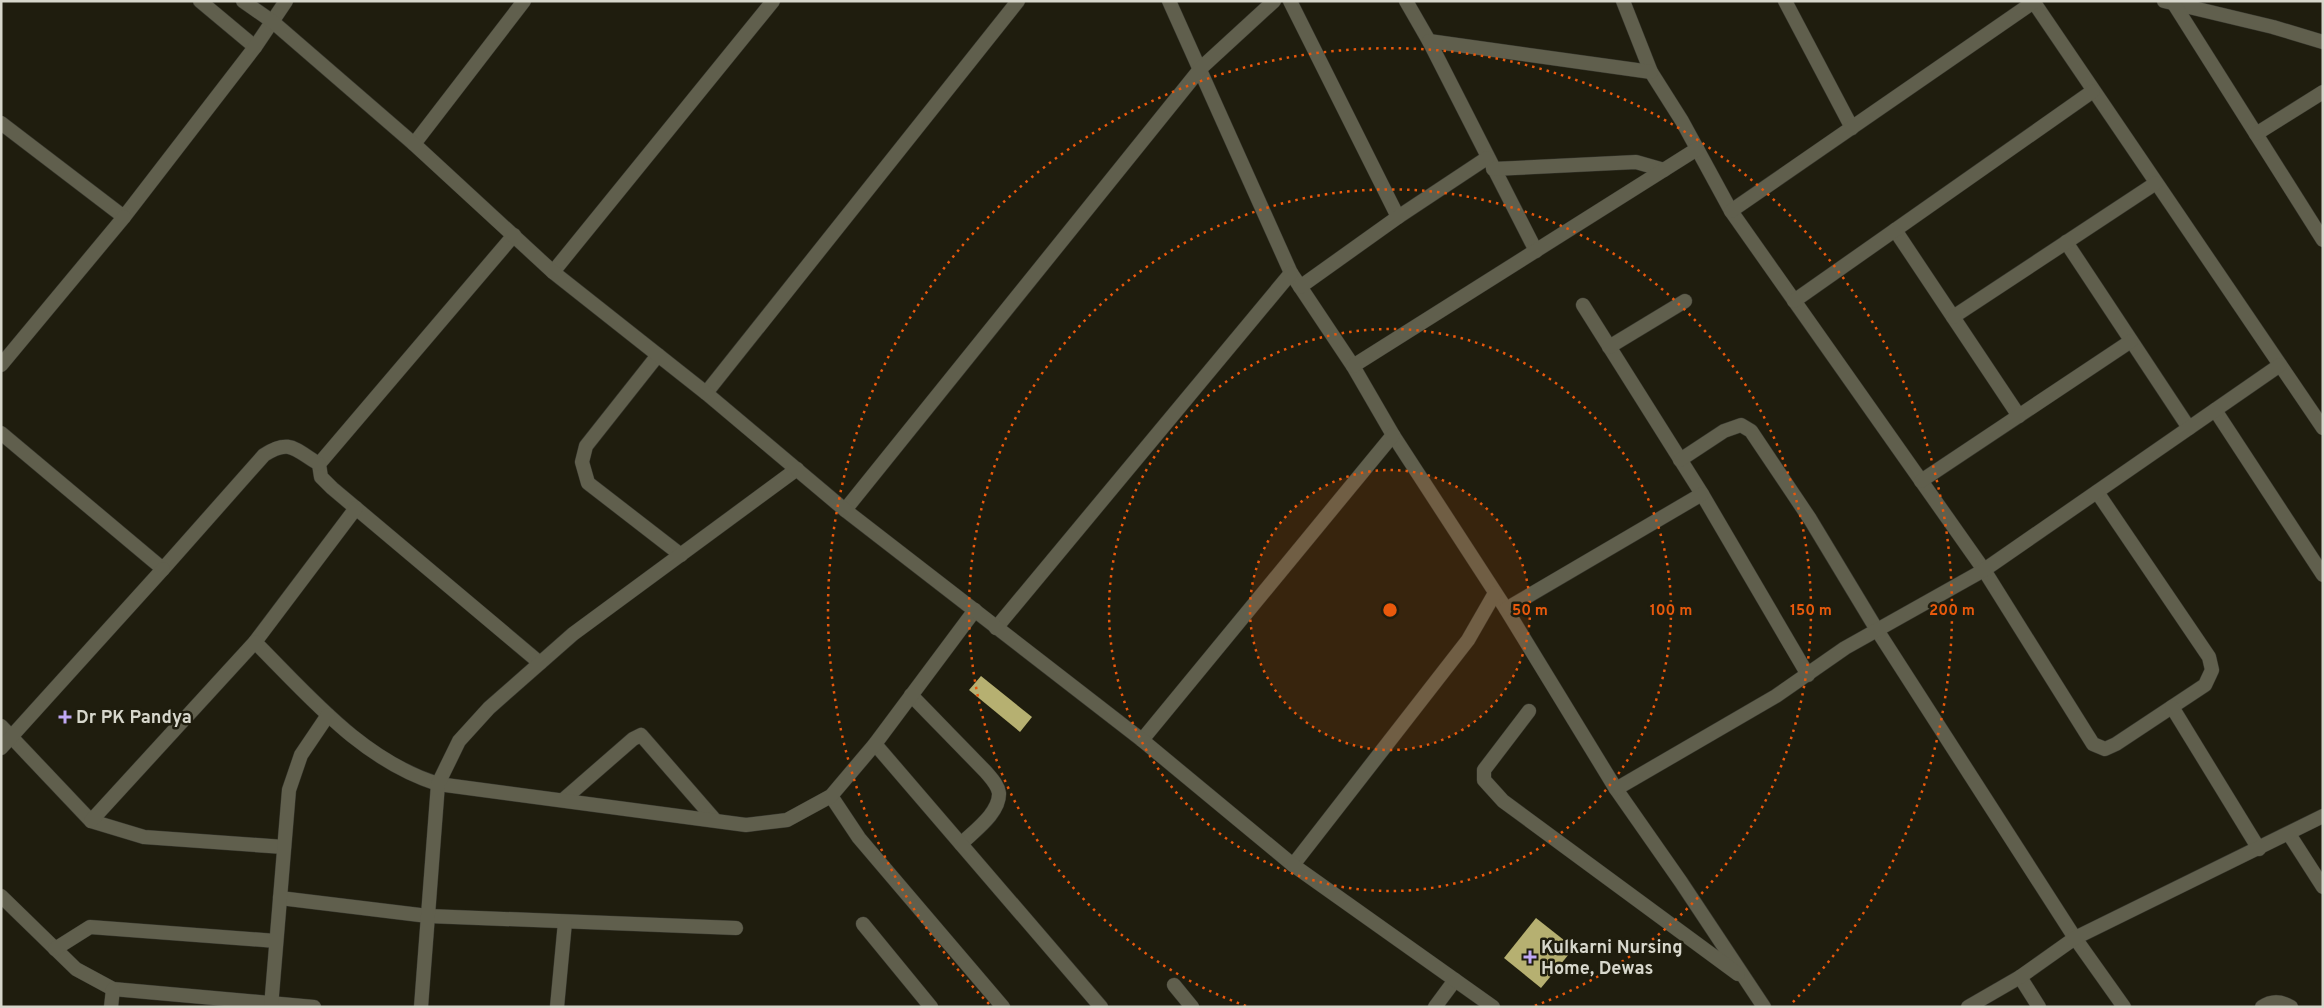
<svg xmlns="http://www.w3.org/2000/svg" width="2324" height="1008" font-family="Overpass,sans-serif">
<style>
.building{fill:#b6b071}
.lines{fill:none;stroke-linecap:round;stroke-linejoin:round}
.minor-casing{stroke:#36362d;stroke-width:15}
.tertiary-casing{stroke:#36362d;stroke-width:15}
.minor{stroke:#605f4d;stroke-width:14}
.tertiary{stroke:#605f4d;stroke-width:14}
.ring{fill:none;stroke:#e8590c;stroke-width:2.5;stroke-dasharray:2.5 5}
.poi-dot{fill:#c0a8f3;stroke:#1f1d0e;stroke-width:2}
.labels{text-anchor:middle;stroke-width:5;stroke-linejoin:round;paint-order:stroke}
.poi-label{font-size:18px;font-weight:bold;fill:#d7d7cc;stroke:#1f1d0e;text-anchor:start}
.centre{fill:#e8590c;stroke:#1f1d0e;stroke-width:2.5}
.ring-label{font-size:15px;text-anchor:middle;font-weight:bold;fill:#e8590c;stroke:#1f1d0e;stroke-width:5;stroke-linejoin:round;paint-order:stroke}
</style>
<rect width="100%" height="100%" fill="#1f1d0e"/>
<g class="building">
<path d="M981,676l51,41 -12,15 -51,-42z"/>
<path d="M1536,918l38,30 -33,40 -37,-30z"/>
</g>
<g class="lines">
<g class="minor-casing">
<g id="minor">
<path d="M200,1l55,46"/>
<path d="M1169,1l122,272 62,93 40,69 113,174 110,180 65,93 83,125"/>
<path d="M1290,1l108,216"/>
<path d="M1406,1l23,40 107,210"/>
<path d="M1623,1l28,71 31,49 49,90 253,359 109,174 12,5 11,-5 89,-59 7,-15 -3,-13 -112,-165"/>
<path d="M1785,1l67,127"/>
<path d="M2033,1l290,427"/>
<path d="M2164,1l109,26 50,15"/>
<path d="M2174,4l149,236"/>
<path d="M1429,41l222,31"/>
<path d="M1,123l123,94 131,-170 31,-46"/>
<path d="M2256,134l67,-42"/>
<path d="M414,144l110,-143"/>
<path d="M1493,169l143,-7 28,8"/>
<path d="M1731,211l304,-210"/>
<path d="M1895,230l124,186"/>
<path d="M514,235l-195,229 2,13 11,11 208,175"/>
<path d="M2066,242l123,186"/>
<path d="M553,272l220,-271"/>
<path d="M1300,287l98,-70 89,-59"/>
<path d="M1794,301l299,-210"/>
<path d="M1583,305l119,189 106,181"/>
<path d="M1953,317l203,-134"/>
<path d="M1609,347l76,-46"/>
<path d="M658,355l-72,91 -4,16 6,21 93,72"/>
<path d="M1,365l123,-148"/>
<path d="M1353,366l344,-217"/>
<path d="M706,393l312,-392"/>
<path d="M2215,410l108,165"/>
<path d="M1,433l162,136 101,-114c26,-17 31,-5 55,9"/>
<path d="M1680,460l44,-29 17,-6 10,6 59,88 67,111 198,308 49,69"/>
<path d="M1921,481l210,-140"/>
<path d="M845,510l356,-442 73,-67"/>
<path d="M1506,609l196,-115"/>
<path d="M996,628l295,-355"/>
<path d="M255,642l101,-134"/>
<path d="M911,695l75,77c5,6 12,13 13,21 1,20 -25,38 -38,51"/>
<path d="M2172,707l87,142"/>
<path d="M1529,711l-45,59v10l19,21 235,173"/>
<path d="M1,726l90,95 53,16 140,10"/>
<path d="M1142,740l251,-305"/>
<path d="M875,744l226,263"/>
<path d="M1,748l162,-179"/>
<path d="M1616,789l160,-93 69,-48 139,-78 296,-205"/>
<path d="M831,796l28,42 144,169"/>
<path d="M563,800l70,-61 8,-4 74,85"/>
<path d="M91,821l164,-179c55,55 107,118 183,142l308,41 41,-5 44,-24 44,-52 100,-134"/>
<path d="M2289,834l34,53"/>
<path d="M1293,865l175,-225 27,-47"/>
<path d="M1,896l75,73 37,20 201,18"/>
<path d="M280,898l148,18 308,12"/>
<path d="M863,924l68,83"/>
<path d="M55,949l35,-22 186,14"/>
<path d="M2020,977l19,30"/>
<path d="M1174,985l18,22"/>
<path d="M111,1007l2,-18"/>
<path d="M271,1007l18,-217 12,-35 27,-40"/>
<path d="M421,1007l17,-223 21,-43 30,-33 84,-74 224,-165"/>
<path d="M557,1007l8,-85"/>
<path d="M1435,1007l20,-27"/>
<path d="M1968,1007l52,-30 55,-39 248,-122"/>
<path d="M2262,1007c10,-7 19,-6 29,0"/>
</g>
</g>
<g class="tertiary-casing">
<path id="tertiary" d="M243,1l30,21 141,122 139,128 153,121 139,117 297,230 151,125 200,142"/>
</g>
<use href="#minor" class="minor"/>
<use href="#tertiary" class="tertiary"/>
</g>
<circle cx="1390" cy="610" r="140" fill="#e8590c" fill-opacity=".12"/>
<g class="ring">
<circle cx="1390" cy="610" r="140"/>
<circle cx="1390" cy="610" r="281"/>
<path d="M1246 1006A421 421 0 1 1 1534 1006"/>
<path d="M989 1004A562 562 0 1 1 1791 1004"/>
</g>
<g class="poi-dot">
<path d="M62.5 709.5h5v5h5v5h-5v5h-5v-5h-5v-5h5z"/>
<path d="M1527.5 949.5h5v5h5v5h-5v5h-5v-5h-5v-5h5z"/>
</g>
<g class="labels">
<g class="poi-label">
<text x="76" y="723">Dr PK Pandya</text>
<text x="1541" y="953">Kulkarni Nursing<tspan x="1541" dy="21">Home, Dewas</tspan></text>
</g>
</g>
<circle cx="1390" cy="610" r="8" class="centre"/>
<g class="ring-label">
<text x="1530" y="615">50 m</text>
<text x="1671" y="615">100 m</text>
<text x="1811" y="615">150 m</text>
<text x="1952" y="615">200 m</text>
</g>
<rect width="2324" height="1008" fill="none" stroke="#d7d7cc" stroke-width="5"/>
</svg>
